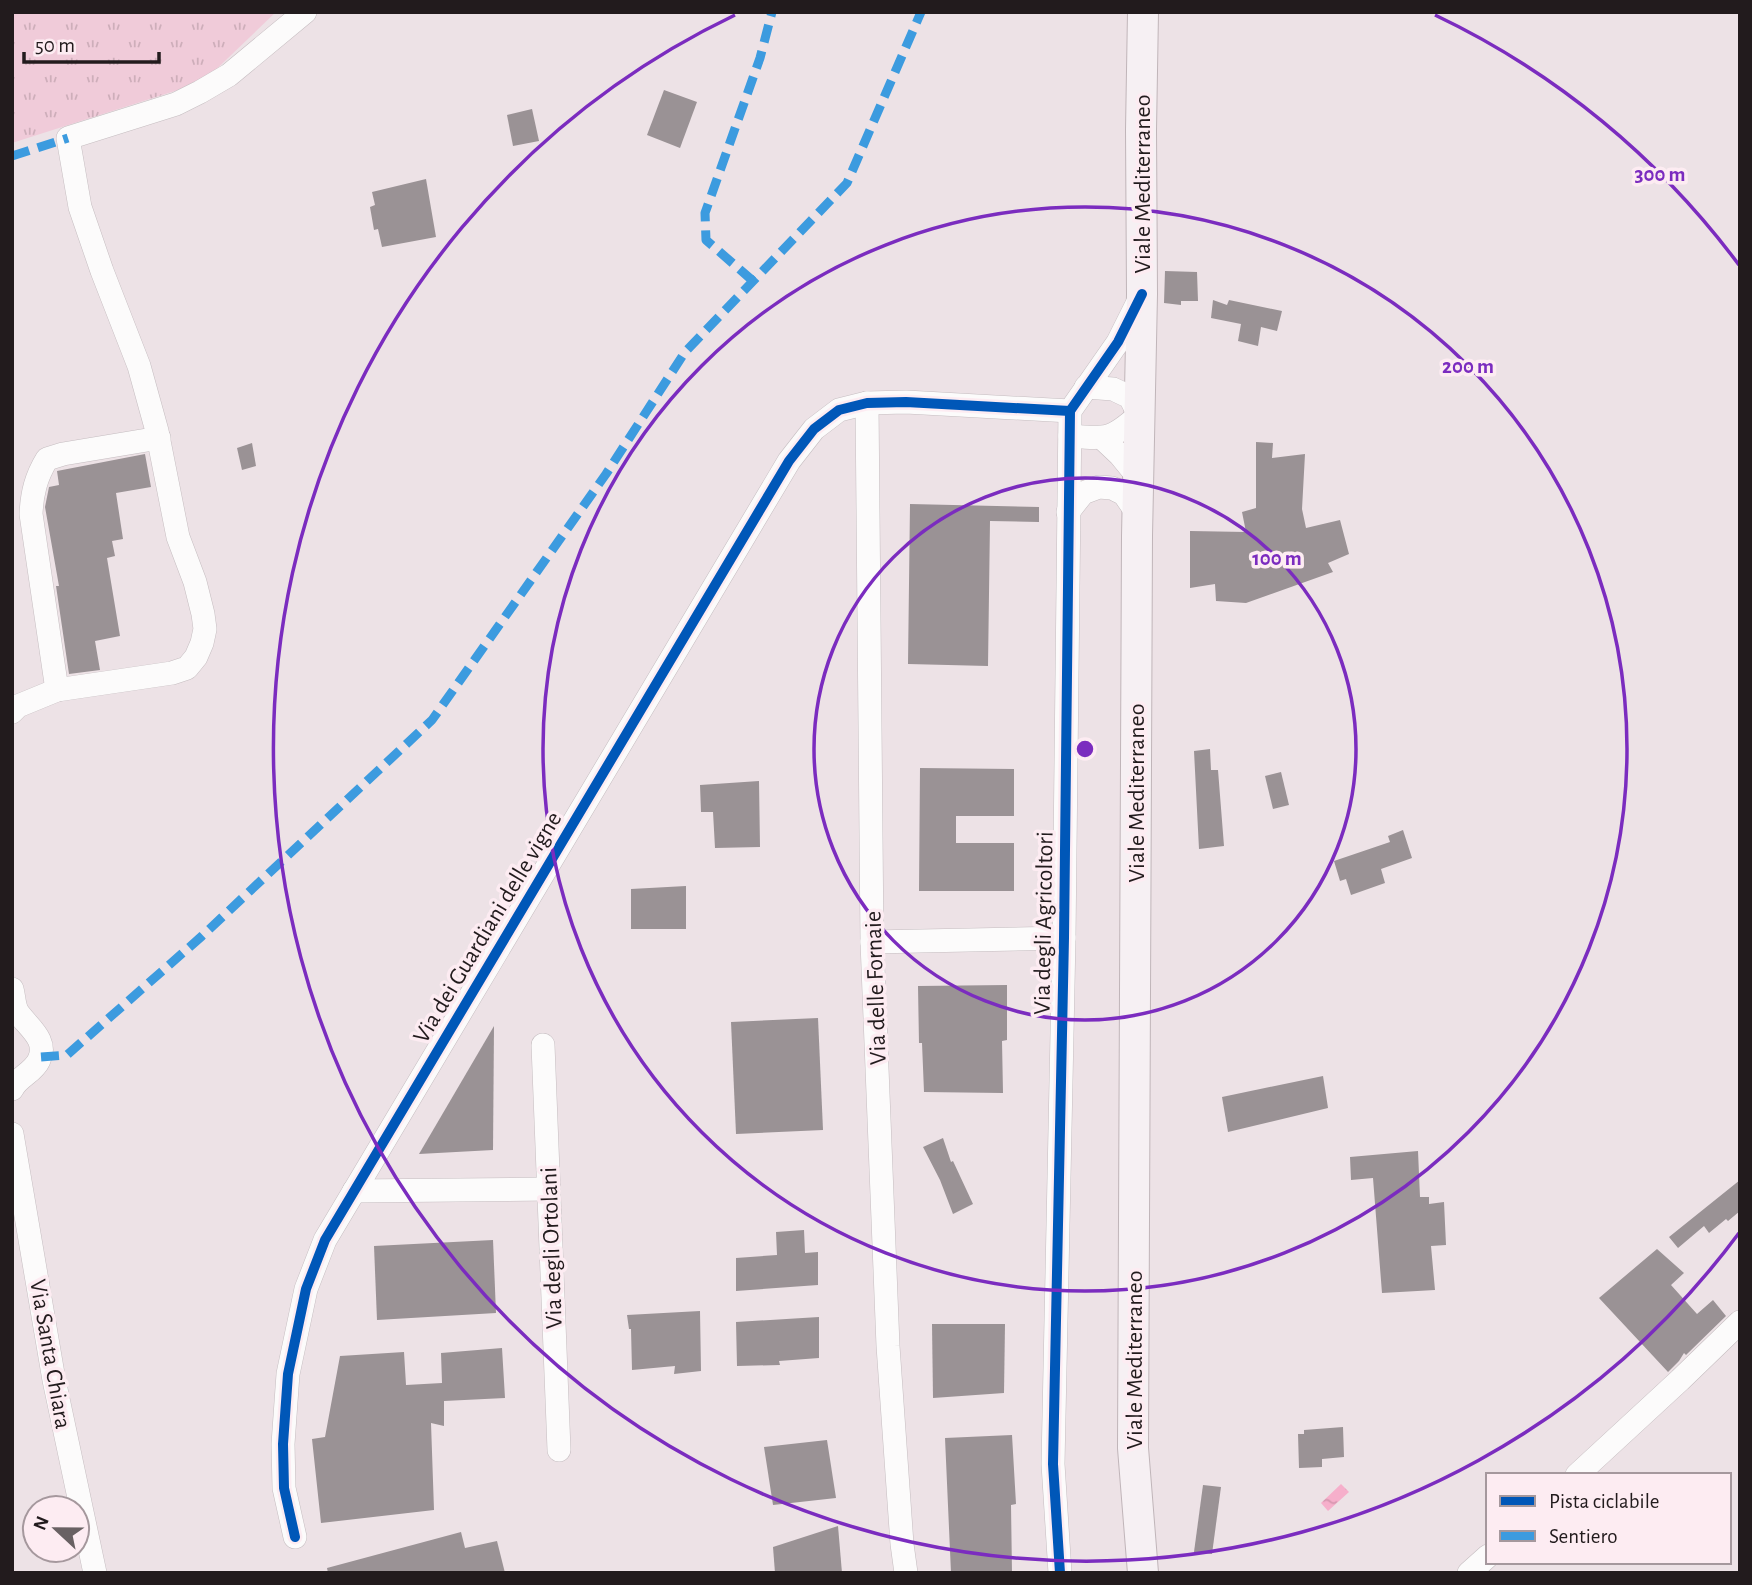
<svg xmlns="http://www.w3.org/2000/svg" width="1752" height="1585" font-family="'Alegreya Sans',sans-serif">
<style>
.grass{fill:url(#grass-tufts)}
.water{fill:url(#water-ripples)}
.building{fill:#9a9295}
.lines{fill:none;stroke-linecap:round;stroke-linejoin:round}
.minor-casing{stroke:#c5bdc0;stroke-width:24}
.major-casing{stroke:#c0b5b9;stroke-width:32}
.minor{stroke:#fcfbfb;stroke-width:23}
.major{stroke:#f6f0f3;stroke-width:30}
.quiet{stroke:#3c9bdf;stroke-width:9;stroke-dasharray:18 9;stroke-linecap:butt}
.cycleway-casing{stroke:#fdecf2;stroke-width:15}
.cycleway{stroke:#0057b8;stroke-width:10}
.ring{fill:none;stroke:#7b2cbf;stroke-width:3.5}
.labels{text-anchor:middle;stroke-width:7;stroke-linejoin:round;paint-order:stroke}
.street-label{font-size:24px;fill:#221b1d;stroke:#fdecf2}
.centre{fill:#7b2cbf;stroke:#fdecf2;stroke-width:3.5}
.ring-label{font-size:21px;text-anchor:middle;font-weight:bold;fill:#7b2cbf;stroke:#fdecf2;stroke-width:7;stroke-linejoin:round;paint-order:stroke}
</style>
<defs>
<pattern id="grass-tufts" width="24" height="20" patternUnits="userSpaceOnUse" patternTransform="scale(1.75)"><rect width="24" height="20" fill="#f0cbd9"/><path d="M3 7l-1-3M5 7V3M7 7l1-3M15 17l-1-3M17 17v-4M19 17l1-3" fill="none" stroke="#ceaeba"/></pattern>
<pattern id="water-ripples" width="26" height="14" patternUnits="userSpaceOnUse" patternTransform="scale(1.75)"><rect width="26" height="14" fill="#f6afcb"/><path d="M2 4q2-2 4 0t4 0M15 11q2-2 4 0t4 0" fill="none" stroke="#d396ae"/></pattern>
</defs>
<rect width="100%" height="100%" fill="#ede2e6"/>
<path class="grass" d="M12,12h264l-73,70 -191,61z"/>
<path class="water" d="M1341,1484l8,8 -21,19 -7,-8z"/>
<g class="building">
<path d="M664,90l33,12 -17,46 -33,-13z"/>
<path d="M532,109l7,32 -26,5 -6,-31z"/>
<path d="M426,179l10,58 -54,10 -4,-18 -4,1 -4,-23 5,-2 -3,-13z"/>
<path d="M1165,271l32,1 1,29h-17v4l-17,-2z"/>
<path d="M1213,300l14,5 2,-5 53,11 -5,20 -16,-4 -3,19 -20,-5 3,-17 -30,-6z"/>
<path d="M1256,442l17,1 -1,15 33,-4 -3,55 4,19 34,-8 9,34 -21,9 5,9 -87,31 -30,-2 -1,-17 -25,4v-57l56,1 -4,-20 14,-4z"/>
<path d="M252,443l4,23 -14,4 -5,-22z"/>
<path d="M145,454l6,33 -35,6 7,46 -11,2 3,15 -8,2 13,78 -25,5 5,29 -31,4 -13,-88h3l-14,-79 4,-20 10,-2 -2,-14z"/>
<path d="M910,504l129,3v15l-49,-1 -2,145 -80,-2z"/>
<path d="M1210,749l1,21h7l6,76 -25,3 -5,-98z"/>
<path d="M920,768l94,1v47h-58v27h58v48h-95z"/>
<path d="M1281,772l8,33 -16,4 -8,-33z"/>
<path d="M759,781l1,66 -45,1 -2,-36h-12l-1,-27z"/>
<path d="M1403,830l9,28 -31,11 4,14 -34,12 -5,-16 -6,2 -6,-20 56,-19 -2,-6z"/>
<path d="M686,886v43h-55v-40z"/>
<path d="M1007,985v55l-5,1 1,52 -79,-1 -2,-49h-3l-1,-57z"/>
<path d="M818,1018l5,112 -87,4 -5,-112z"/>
<path d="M494,1026l-1,124 -74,4z"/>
<path d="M1323,1076l5,32 -100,24 -6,-35z"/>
<path d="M943,1138l8,24 2,-1 20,43 -20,10 -13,-34 -17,-33z"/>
<path d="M1418,1151l2,46h9v7l15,-2 2,43 -15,1 4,44 -53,3 -9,-115 -22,2 -1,-23z"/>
<path d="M1740,1180v31l-12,10 -2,-2 -17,14 -5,-7 -26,22 -9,-11z"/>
<path d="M804,1230l1,23 13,-1v33l-82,6v-33l41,-3 -1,-23z"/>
<path d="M493,1240l3,73 -119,7 -3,-74z"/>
<path d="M1657,1249l27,24 -13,12 26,29 16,-14 13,16 -40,39 -2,-2 -5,8 -11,11 -69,-74z"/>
<path d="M700,1311l1,60 -27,3 1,-8 -43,4 -1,-41h-2l-2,-14z"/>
<path d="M819,1317v41l-40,3 1,4 -43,1 -1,-44z"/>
<path d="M932,1324h73l-1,69 -71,5z"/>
<path d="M502,1348l3,50 -61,3v25l-13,-3 3,87 -113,13 -9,-84 13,-2 15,-81 64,-4 2,33 36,-2 -1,-30z"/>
<path d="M1343,1427l1,30 -22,2v8l-23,1 -1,-34h6v-4z"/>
<path d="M1012,1435l4,69 -5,1 1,68h-61l-6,-135z"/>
<path d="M827,1440l9,58 -63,7 -9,-58z"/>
<path d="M1203,1485l18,2 -9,67 -18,-2z"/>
<path d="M838,1526l4,47h-67l-2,-26z"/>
<path d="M461,1532l4,16 32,-7 8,32h-177l-1,-5z"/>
</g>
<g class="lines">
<g class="minor-casing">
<g id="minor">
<path d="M867,403l5,539 16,404 14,198 4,29"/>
<path d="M1070,436c37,3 41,4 69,-21l-9,-18 -17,-8 -27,-2"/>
<path d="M1103,439l17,16 18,22"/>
<path d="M1068,512l15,-19 16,-6 13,1 12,6 13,19"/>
<path d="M57,690l-26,-176c1,-21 5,-37 16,-55l16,-5 96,-16"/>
<path d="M12,712l6,-6 39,-16 115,-17 15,-5 9,-11 6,-14 3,-14 -2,-15 -8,-32 -17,-45 -21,-106 -18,-65 -37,-95 -22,-64 -12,-69 108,-34 24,-12 29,-17 76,-63"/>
<path d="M872,942l192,-4"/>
<path d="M12,989c2,7 2,16 5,22 9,15 32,28 22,49 -6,13 -20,16 -27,29"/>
<path d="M543,1045l16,405"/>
<path d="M12,1134l42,246 41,193"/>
<path d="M354,1191l195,-2"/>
<path d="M1577,1475l103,-95 60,-58"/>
<path d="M295,1537l-11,-49 -1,-44 5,-70 18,-85 19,-49 464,-779 25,-32 25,-19 28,-7 39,-1 164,9"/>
<path d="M1060,1573l-7,-109 11,-526 6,-527 48,-69 22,-44"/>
<path d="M1469,1573l19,-17"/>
</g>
</g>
<g class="major-casing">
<path id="major" d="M1143,1573l-10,-125 4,-912 5,-242 -1,-164 2,-118"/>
</g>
<use href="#minor" class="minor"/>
<use href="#major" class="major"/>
<g class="quiet">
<path d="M12,156l56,-18"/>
<path d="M753,281l-47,-41 -1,-27 55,-155 12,-46"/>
<path d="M41,1057l26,-2 135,-119 230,-216 174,-246 79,-122 162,-169 74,-171"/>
</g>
<g class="cycleway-casing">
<g id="cycleway">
<path d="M295,1537l-11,-49 -1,-44 5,-70 18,-85 19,-49 464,-779 25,-32 25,-19 28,-7 39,-1 164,9"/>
<path d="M1060,1573l-7,-109 11,-526 6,-527 48,-69 24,-48"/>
</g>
</g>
<use href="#cycleway" class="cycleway"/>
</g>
<g class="ring">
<circle cx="1085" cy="749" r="271"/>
<circle cx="1085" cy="749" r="542"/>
<path d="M1739 1233A813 813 0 1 1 735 15M1435 15A813 813 0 0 1 1739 265"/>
</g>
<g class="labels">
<g class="street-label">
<text transform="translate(1142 184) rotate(-90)" y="8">Viale Mediterraneo</text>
<text transform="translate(1136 793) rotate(-90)" y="8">Viale Mediterraneo</text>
<text transform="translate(1043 923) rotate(-89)" y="8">Via degli Agricoltori</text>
<text transform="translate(487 927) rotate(-59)" y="8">Via dei Guardiani delle vigne</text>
<text transform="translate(875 988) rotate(-92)" y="8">Via delle Fornaie</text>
<text transform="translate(551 1248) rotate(-92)" y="8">Via degli Ortolani</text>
<text transform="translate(51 1354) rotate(80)" y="8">Via Santa Chiara</text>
<text transform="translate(1134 1360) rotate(-90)" y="8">Viale Mediterraneo</text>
</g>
</g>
<circle cx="1085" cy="749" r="10" class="centre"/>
<g class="ring-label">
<text x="1660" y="181">300 m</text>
<text x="1468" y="373">200 m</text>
<text x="1277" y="565">100 m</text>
</g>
<rect width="1752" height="1585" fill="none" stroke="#221b1d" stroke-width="28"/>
<rect x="1486" y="1473" width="245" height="91" fill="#fdecf2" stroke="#a5989d" stroke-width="2"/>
<rect x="1500" y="1496" width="35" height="10" fill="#0057b8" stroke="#a5989d" stroke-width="2"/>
<text x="1549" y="1508" font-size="21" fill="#221b1d">Pista ciclabile</text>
<rect x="1500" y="1531" width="35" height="10" fill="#3c9bdf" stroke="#a5989d" stroke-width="2"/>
<text x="1549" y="1543" font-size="21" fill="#221b1d">Sentiero</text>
<g transform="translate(56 1529) rotate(292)"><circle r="33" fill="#fdecf2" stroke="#a5989d" stroke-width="2"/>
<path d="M0-5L12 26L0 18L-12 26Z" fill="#696163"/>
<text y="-10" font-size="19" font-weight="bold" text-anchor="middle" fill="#221b1d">N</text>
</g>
<path d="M24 52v10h135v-10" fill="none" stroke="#221b1d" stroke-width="3.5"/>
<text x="35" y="52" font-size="21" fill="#221b1d" stroke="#fdecf2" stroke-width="5" paint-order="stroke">50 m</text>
</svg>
